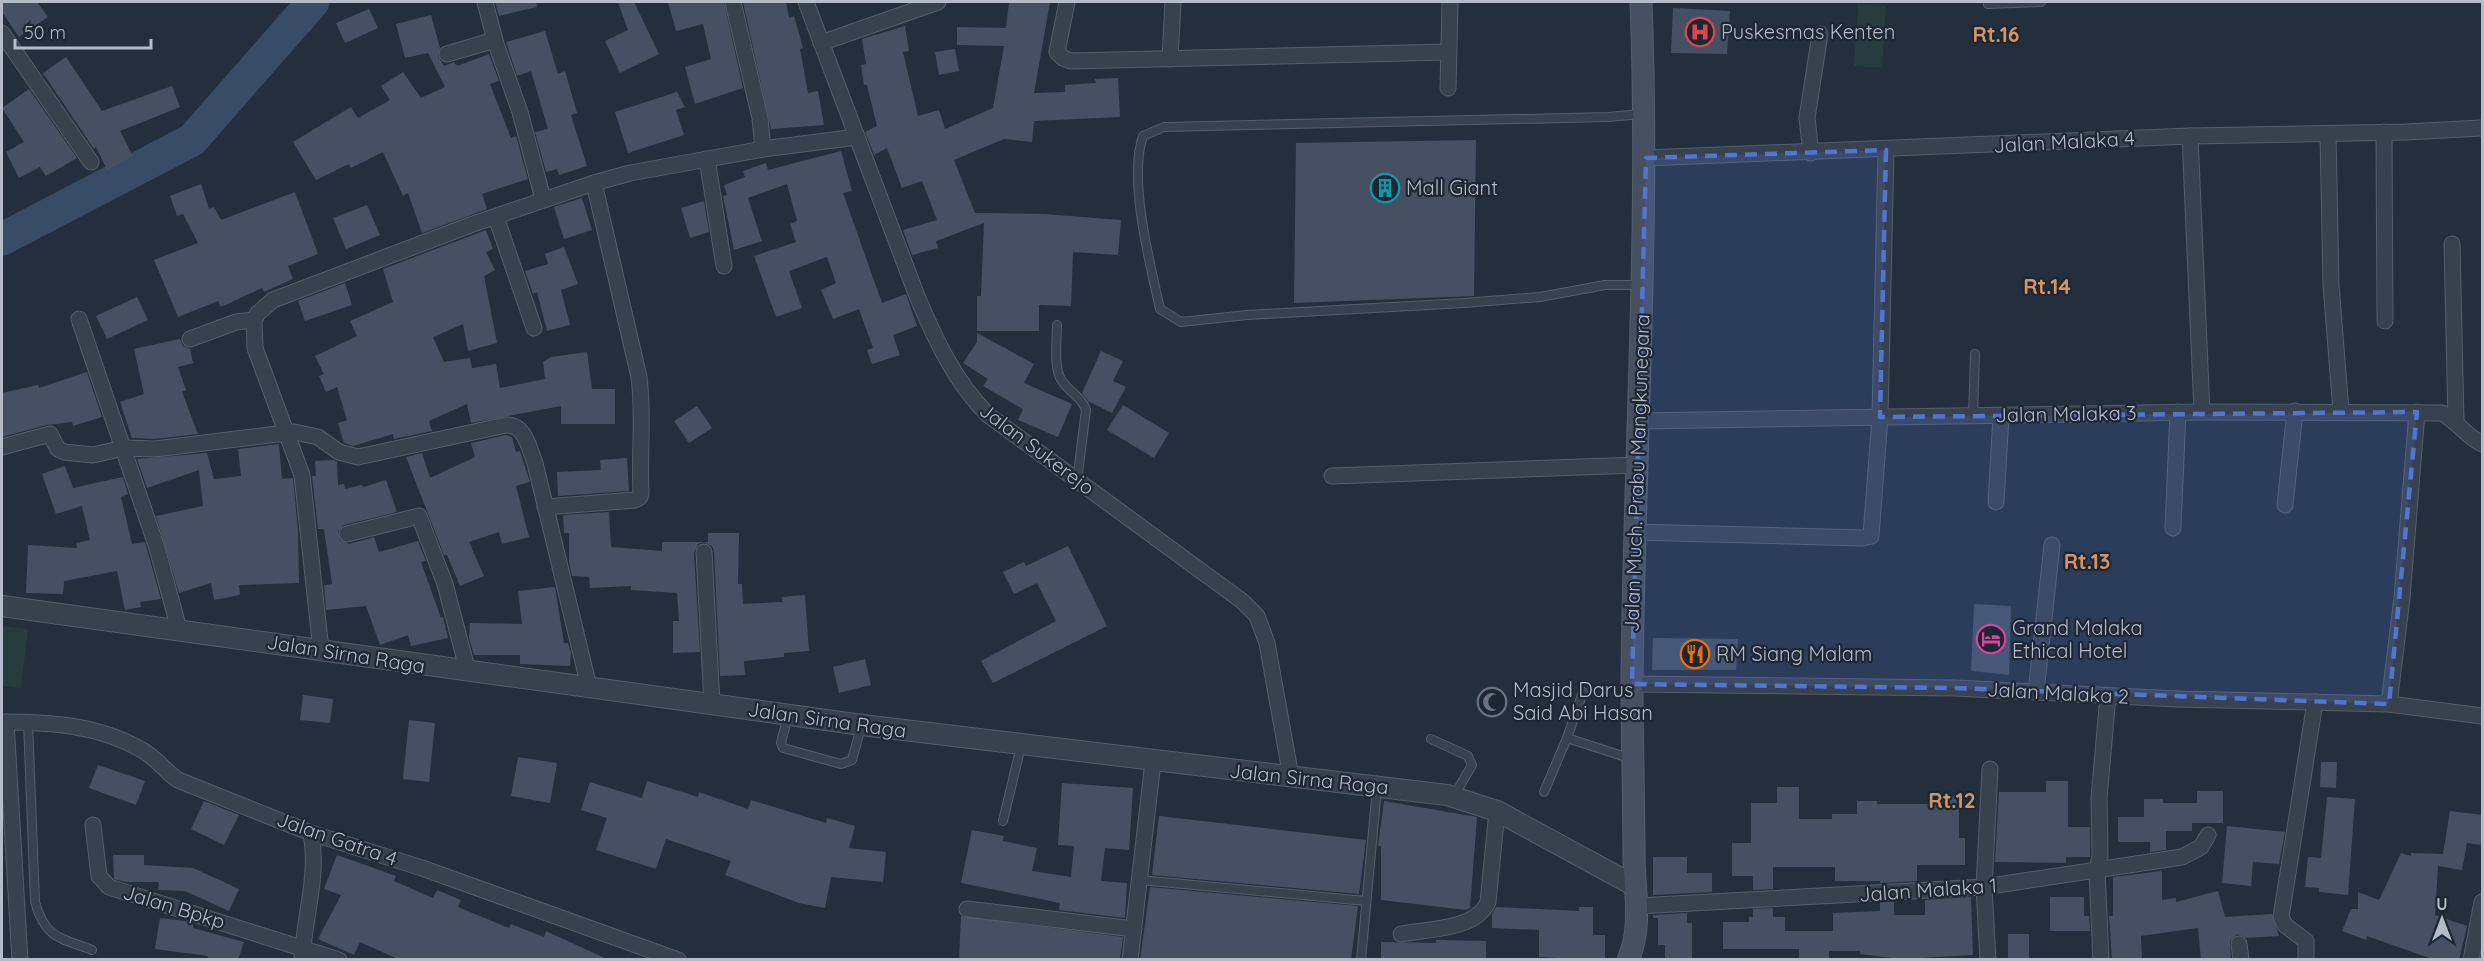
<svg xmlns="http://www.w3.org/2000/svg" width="2484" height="961" font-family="Quicksand,sans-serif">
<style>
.pitch{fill:#263c3f}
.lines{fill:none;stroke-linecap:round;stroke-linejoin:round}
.river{stroke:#394c67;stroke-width:33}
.building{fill:#455162}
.service-casing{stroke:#565f6c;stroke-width:10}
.minor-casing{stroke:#565f6c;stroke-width:17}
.tertiary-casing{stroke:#565f6c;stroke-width:22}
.secondary-casing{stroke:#565f6c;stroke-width:23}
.service{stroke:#38414e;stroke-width:8}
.minor{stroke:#38414e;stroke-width:15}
.tertiary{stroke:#38414e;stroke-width:20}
.secondary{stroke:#465061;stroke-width:21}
.marked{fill:#5274d3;fill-opacity:0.2;stroke:#5274d3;stroke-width:4.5;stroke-dasharray:12 8;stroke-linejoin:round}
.labels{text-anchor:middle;stroke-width:4.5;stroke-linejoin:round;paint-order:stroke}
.poi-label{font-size:20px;fill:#b4bcc9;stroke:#1d2633;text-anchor:start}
.street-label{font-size:20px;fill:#b4bcc9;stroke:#1d2633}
.neighbourhood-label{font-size:21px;font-weight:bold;fill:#d59563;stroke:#1d2633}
</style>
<rect width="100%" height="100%" fill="#242f3e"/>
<g class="pitch">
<path d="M1858,4l28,2 -4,62 -28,-2z"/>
<path d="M2,626l26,3 -7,59 -19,-2z"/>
</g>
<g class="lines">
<path class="river" d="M2,239l190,-99 121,-138"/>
</g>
<g class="building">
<path d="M2,2h35l11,15 -29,20 -17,-25z"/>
<path d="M495,2h41l1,5 -38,9z"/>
<path d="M618,2h16l25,52 -39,19 -15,-32 23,-11z"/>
<path d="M668,2h56l19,86 -48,16 -10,-37 26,-8 -8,-35 -27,7z"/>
<path d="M743,2h43l3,16 5,-2 9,32 -3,1 8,44 10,-2 6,34 -53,4z"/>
<path d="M1009,2h41l-16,91 31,-1v-7l31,-2 -1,-4 23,-1 2,39 -86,4 -2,21 -28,-3 -50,21 21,53 69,1 77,6 -3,35 -45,-3 -2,54 -32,-1v26h-62v-35h4l3,-73 -48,18 2,7 -26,7 -9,-25 34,-10 -15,-39 -20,7 -15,-40 -13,7 -9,-23 12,-6 -10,-41h-3l-3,-20 5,-1 -4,-25 43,-13 4,25 -6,1 15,64 21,-6 6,19 48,-21 11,-62 -47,-1v-18l49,1z"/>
<path d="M1673,8l57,3 -3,43 -56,-1z"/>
<path d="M369,9l9,19 -33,15 -9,-20z"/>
<path d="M431,15l9,33 -2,8 6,10 10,-4 3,4 32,-12 10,27 -9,3 21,54 5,-2 12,43 -46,15 5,15 -65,24 -14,-40 -5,3 -20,-44 -32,16 -2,-4 -33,16 -23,-38 58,-35 7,11 32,-18 -9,-14 22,-14 18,26 24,-11 -17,-34 -23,5 -9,-34z"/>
<path d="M545,31l13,43 7,-3 12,42 -6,2 16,51 -28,9 -2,-6 -11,3 -11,-40 13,-3 -17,-58 -14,5 -11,-34z"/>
<path d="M955,49l4,22 -20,4 -4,-23z"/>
<path d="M66,57l36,54 70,-25 8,21 -60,24 13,25 -26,14 -11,-23 -2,2 -51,-76z"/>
<path d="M29,89l48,69 -31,18 -6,-9 -21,11 -13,-26 18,-10 -22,-34z"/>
<path d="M677,92l8,15 -9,3 8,25 -56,18 -13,-41z"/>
<path d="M1476,140l-2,156 -180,7 2,-160z"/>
<path d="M841,151l11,40 -9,2 39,110 24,-9 11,32 -24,9 7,20 -28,9 -5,-14 6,-2 -14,-39 -26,10 -12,-29 15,-7 -9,-26 -38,14 13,37 -26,9 -22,-61 42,-14 -6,-18 7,-3 -10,-37 -39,14 14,43 -28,9 -11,-54 4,-1 -3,-10 21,-8 -2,-6 23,-8 2,7z"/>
<path d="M201,184l8,25 5,-2 7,13 74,-28 23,62 -30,12 5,13 -29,13 -2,-4 -41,19 -3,-6 -40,16 -24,-57 44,-17 -15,-29 -6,2 -7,-20z"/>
<path d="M582,198l10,32 -28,9 -10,-32z"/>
<path d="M704,201l5,31 -19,6 -9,-30z"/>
<path d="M367,205l13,30 -34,14 -13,-31z"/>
<path d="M486,230l7,19 -7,3 9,18 -11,6 13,67 -29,8 -5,-27 -30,13 11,25 26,-4 2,10 24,-4 4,24 45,-9 -2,-17 8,-5 36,-5 5,37h23v35h-54v-18l-90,17 -4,-19 -38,17 3,10 -38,8 -1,-5 -40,12 -9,-3 -6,-20 9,-3 -10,-33 -11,5 -7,-16 5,-2 -9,-18 42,-20 -7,-15 43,-19 -10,-33z"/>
<path d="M564,247l14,37 -17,6 9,35 -23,6 -10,-39 -4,2 -8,-23 23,-7 -3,-10z"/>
<path d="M345,283l7,22 -47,16 -7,-20z"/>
<path d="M137,297l11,23 -41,19 -11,-23z"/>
<path d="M977,333l57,31 -10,19 48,21 -14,33 -40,-17 5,-11 -40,-23 5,-7 -25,-16 14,-21z"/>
<path d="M180,339l3,7 7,3 3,14 -15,4 8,23 -4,2 16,42 -43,5 -23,-1 -12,-36 24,-8 -10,-45z"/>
<path d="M1101,351l22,10 -10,20 13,6 -14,26 -24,-12 -6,-8z"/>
<path d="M87,372l15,45 -29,9 -1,-4 -25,3 -45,12v-44l36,-8 1,3z"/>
<path d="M1123,405l46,28 -15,25 -47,-28z"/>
<path d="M697,406l15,22 -23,15 -15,-22z"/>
<path d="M506,435l6,2 4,15 4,-1 10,31 -14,4 13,51 -27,7 -3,-12 -30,10 15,34 -24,10 -13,-31h-3l-38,-98 16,-4 8,25 45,-21 -4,-14z"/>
<path d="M279,444l3,35 11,-1 5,53 1,52 -60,2 1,10 -26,5 -3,-17 -32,10 -23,-77 47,-10 -4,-36 -52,18 -10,-29 70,-6 7,26 27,-3 -3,-27z"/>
<path d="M627,458l2,33 -71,5 -1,-24 44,-2 -1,-10z"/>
<path d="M334,460l3,2 1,23 6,-1 1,5 17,-4 1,2 23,-7 11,32 -53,13 -6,6 2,9 9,4 25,-7 5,15 39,-11 8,20 -5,1 20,56 2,-1 5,21 -37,8 -3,-11 -28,10 -14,-39 -40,4 -2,-25 8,-1 -8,-55h-6l-6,-53h4l-1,-15z"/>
<path d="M65,466l8,22 50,-11 5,17 -7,3 11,47 13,-2 16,57 -21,3 1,5 -16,3 -8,-39 -53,10 -1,13 -37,-1 2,-48 49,3 -1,-5 14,-3 -8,-34 -26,8 -14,-40z"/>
<path d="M609,512l2,35 51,4v-9h46v-9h31l-1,51h4l1,20 39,-2v-5l23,-2 4,56 -25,2v4l-40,4 1,14 -25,1 -6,-125 -2,-5 -8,-4 -6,2 -4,9 6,99 -27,1v-32h6l-2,-28 -46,-3v-4l-41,2 -1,-11 -17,-1 -3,-14v-29h-5l-1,-18z"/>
<path d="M1068,546l39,80 -114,57 -12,-22 75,-40 -19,-38 -23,11 -11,-22 21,-10 2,4z"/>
<path d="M555,587l9,56h4l3,10 -1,13 -50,-2v-9h-46l-5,-17 1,-15 52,1 -4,-33z"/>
<path d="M1974,604l37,2 -2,69 -38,-4z"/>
<path d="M1653,638l85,1 -2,31h-84z"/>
<path d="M865,659l6,26 -32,8 -6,-26z"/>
<path d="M303,695l30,4 -3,24 -30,-3z"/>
<path d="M409,720l26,3 -6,59 -26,-3z"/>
<path d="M518,757l39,6 -7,40 -39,-7z"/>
<path d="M2321,762h16l-1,26 -16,-1z"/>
<path d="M98,765l47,16 -9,24 -47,-17z"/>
<path d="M647,781l51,16 1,-5 49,17 3,-9 75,23 1,-5 28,8 -6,22 37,4 -3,30 -52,-5 -6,31 -26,-5 -74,-28 6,-14 -65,-22 -10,30 -60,-19 11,-32 -26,-8 9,-28 52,16z"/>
<path d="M2046,781h22v46h22v30h-24v6l-71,-1 4,-70h47z"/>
<path d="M1062,783l71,5 -4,62 -24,-2 -4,33 26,2 -2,35 -66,-8 1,-7 -99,-20 11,-53 32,6 -1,5 34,7 -5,23 39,6 3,-31 -16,-1z"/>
<path d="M1777,787h22v32h33v-5h25v-13h20v3h56v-8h26v42h6v27h-48v16l-37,2v-2h-45v-14h-62v22l-20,1v-14h-21v-33h19v-40h26z"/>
<path d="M2197,791h26v32h-31v8h-26v19l-16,2v-10h-32v-25h26v-18h19v4h34z"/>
<path d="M2327,797l28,2 -7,96 -29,-3v-4l-14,-1 3,-30 13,1z"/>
<path d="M204,801l35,14 -15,30 -33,-16z"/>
<path d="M1384,801l93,16 -7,91 -4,2 -85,-10v-54h-3z"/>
<path d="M2450,811l32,4v30l-15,-2 -5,27 -24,-4 -3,49 32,11 -8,34h-24l-68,-24 -1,4 -24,-9 9,-22h7v-17l21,8 22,-47 10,3v-3l32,1z"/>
<path d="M1159,816l207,24 -7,54 -207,-19z"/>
<path d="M2227,826l58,6 -6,32 -26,-2 -2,24 -29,-3z"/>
<path d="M113,855h31v10l49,3 46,21 -10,22 -44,-20 -27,-1 1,-8h-33l-12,-3z"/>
<path d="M337,855l59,21 -2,5 39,17 4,-8 24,10 -3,7 51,21 2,-4 33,13 2,-6 63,29h-209l-40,-18 -6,13 -36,-16 23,-44 -17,-6z"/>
<path d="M1653,857h34v16h25v19l-59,3z"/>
<path d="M2162,871v29l14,-2v4l42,-11 7,26 47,-3 7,22 -33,2 -9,-4 -7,7 1,19h-30l-3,-32 -57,8 1,24h-30l-3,-44h4v-39z"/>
<path d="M1150,887l208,19 -7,54h-211z"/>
<path d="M1971,897l2,58 -73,4 -40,-5v-3h-31v9h-30v-11h-76v-27h26v-5h4v-8l20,-1v9h12v14h48v-18l47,-2v-9h14v13h31v-15z"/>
<path d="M2050,897h34v19h5l1,15h-40z"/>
<path d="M1496,907l83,4v-4h14v28h12v25l-66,-3v-27l-47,-2v-14z"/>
<path d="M1687,913v10h5v37h-27v-15h-7v-27h-5v-3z"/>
<path d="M961,916l162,21 -3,23h-161z"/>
<path d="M160,918l25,3 8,3v4l51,14 -6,18h-31l1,-4 -53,-7z"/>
<rect x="2008" y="934" width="21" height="26"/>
<path d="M1436,940l50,1v19h-105v-18l55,1z"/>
</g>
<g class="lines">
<g class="service-casing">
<g id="service">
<path d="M1988,4l53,-2"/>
<path d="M1641,114l-33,3 -444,10 -21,9c-15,43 7,128 17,173l21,13 66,-7 217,-12 76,-6 65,-12h37"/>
<path d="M1057,325c0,15 -4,44 5,56 7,11 20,16 24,29l-9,71"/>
<path d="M1973,416l2,-62"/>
<path d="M1583,692l-16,46 65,21"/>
<path d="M788,715l-7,28 2,5 58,16 11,-4 9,-33"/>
<path d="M28,722l7,180c10,36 25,36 57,48"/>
<path d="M1431,739l37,17 4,9 -18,31"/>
<path d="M1544,792l23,-54"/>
<path d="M1003,821l18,-75"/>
<path d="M1140,880l226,21"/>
<path d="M1361,960l16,-172"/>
</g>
</g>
<g class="minor-casing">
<g id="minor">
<path d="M485,2l11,42"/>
<path d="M733,2l27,116 3,31"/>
<path d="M806,2l111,294c18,43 38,86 71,119l254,186 15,15 10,27 24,134"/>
<path d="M1067,2l-10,50 6,6 8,3 376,-9"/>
<path d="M2,33l89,129"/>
<path d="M821,43l117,-41"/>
<path d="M447,54l41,-12 8,2 24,68 23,87"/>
<path d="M1170,59l3,-57"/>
<path d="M1448,88l2,-86"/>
<path d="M2384,132l1,189"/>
<path d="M2328,134l3,151 10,126"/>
<path d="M2190,136l12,276"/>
<path d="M1811,153l-4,-35 13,-84"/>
<path d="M1646,158l544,-22 216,-4 76,-4"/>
<path d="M707,159l17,107"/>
<path d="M496,217l38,111"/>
<path d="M2452,244l4,177"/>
<path d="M79,319l78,229 22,81"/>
<path d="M190,339l46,-17 18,-2"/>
<path d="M1638,421l564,-9 240,1c16,9 24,23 40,31"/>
<path d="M2,447l48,-13 8,15 6,3 29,3 31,-7 31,1 139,-17 24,5 21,15 19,5 148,-32c19,-1 23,23 29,38l54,224"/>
<path d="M1332,476l306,-11"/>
<path d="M1996,502l5,-86"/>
<path d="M2285,505l10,-94"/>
<path d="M545,507l90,-7 5,-3 1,-5c-2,-39 3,-77 -2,-115l-45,-194"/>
<path d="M2173,528l5,-116"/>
<path d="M1634,532l229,6 8,-2 9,-119 6,-267"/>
<path d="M347,534l72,-18 26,68 23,88"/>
<path d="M704,552l8,152"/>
<path d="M321,650l-19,-175 -47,-127 -1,-28 4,-7 15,-13 200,-76 121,-41 36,-10 133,-24 94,-12"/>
<path d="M1632,684l323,4 222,11 212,5 93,12"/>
<path d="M2036,692l16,-147"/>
<path d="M2389,704l13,-106 15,-186"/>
<path d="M2,722c48,0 97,3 140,28 13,7 23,21 36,30l133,53 111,35 256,92"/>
<path d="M6,722l14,238"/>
<path d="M93,825l6,51 10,11 230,73"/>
<path d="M2097,870l3,-14 -1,-58 9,-102"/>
<path d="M2097,871l4,89"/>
<path d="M1637,906l347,-19 198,-30 19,-10 7,-12"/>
<path d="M967,909l167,20"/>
<path d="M1401,934c26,-5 75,-4 87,-32l9,-91"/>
<path d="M2239,944l2,16"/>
<path d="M302,960c2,-43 17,-84 9,-127"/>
<path d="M1130,960l23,-198"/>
<path d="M1988,960l-4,-73 6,-118"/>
<path d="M2306,960v-19l-21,-16 -4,-8 34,-215"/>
<path d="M2471,960l11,-58"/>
</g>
</g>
<g class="tertiary-casing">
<path id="tertiary" d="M2,606l860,119 585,70 50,16 138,75"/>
</g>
<g class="secondary-casing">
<path id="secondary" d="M1628,960c14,-31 7,-67 6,-100 0,-60 -2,-119 -2,-179 2,-226 18,-453 9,-679"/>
</g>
<use href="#service" class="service"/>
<use href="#minor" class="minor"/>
<use href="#tertiary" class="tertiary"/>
<use href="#secondary" class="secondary"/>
</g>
<path class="marked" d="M1886,150l-6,267 537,-5 -28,292 -434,-16 -323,-4 14,-526z"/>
<defs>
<g id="hospital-ring" transform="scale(1.5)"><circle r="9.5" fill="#1d2633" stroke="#e0444e" stroke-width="1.5"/><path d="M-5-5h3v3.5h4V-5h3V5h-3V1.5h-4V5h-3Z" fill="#e0444e"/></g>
<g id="building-ring" transform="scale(1.5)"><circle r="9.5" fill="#1d2633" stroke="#0f9aa8" stroke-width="1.5"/><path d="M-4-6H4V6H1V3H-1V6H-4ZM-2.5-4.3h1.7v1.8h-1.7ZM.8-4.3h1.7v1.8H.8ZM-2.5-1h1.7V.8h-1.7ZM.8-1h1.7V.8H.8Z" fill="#0f9aa8"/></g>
<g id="hotel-ring" transform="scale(1.5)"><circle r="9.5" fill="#1d2633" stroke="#d1479c" stroke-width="1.5"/><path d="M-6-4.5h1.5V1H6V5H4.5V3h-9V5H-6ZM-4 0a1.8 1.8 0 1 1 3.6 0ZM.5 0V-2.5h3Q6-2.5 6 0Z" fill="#d1479c"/></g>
<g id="restaurant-ring" transform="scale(1.5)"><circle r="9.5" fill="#1d2633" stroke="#e8710a" stroke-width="1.5"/><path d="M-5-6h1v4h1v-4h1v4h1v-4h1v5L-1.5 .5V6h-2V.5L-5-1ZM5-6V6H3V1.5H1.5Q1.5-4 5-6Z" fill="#e8710a"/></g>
<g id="mosque-ring" transform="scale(1.5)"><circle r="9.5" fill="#1d2633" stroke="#6b7280" stroke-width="1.5"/><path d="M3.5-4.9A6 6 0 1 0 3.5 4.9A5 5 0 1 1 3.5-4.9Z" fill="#6b7280"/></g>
</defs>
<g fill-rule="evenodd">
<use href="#hospital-ring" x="1700" y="32"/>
<use href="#building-ring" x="1385" y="188"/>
<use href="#hotel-ring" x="1991" y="639"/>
<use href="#restaurant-ring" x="1695" y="654"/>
<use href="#mosque-ring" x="1492" y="702"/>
</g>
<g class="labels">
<g class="poi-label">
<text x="1721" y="39">Puskesmas Kenten</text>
<text x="1406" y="195">Mall Giant</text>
<text x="2012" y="635">Grand Malaka<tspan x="2012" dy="23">Ethical Hotel</tspan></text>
<text x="1716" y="661">RM Siang Malam</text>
<text x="1513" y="697">Masjid Darus<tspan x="1513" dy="23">Said Abi Hasan</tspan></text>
</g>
<g class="street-label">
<text transform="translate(2064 142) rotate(-3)" y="7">Jalan Malaka 4</text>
<text transform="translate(2066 414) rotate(-1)" y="7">Jalan Malaka 3</text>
<text transform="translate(1037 449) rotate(37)" y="7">Jalan Sukerejo</text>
<text transform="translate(1637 473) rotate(-88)" y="7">Jalan Much. Prabu Mangkunegara</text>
<text transform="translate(346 654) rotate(9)" y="7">Jalan Sirna Raga</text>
<text transform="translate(2058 693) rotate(3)" y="7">Jalan Malaka 2</text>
<text transform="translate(827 720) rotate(8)" y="7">Jalan Sirna Raga</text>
<text transform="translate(1309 779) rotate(6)" y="7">Jalan Sirna Raga</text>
<text transform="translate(337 839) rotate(19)" y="7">Jalan Gatra 4</text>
<text transform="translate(1928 890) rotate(-4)" y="7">Jalan Malaka 1</text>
<text transform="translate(174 907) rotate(17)" y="7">Jalan Bpkp</text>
</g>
<g class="neighbourhood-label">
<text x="1996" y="42">Rt.16</text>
<text x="2047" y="294">Rt.14</text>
<text x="2087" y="569">Rt.13</text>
<text x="1952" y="808">Rt.12</text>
</g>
</g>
<rect width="2484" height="961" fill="none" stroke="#b4bcc9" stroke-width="6"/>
<g transform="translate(2442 919)" stroke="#1d2633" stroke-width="4.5" paint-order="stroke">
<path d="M0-4.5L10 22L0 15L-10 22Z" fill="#b4bcc9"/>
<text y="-9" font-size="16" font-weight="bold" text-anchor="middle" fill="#b4bcc9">U</text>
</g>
<path d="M15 39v9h136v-9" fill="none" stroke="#b4bcc9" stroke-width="3"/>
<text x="24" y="39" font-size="18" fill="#b4bcc9" stroke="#1d2633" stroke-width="4.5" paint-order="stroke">50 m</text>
</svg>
